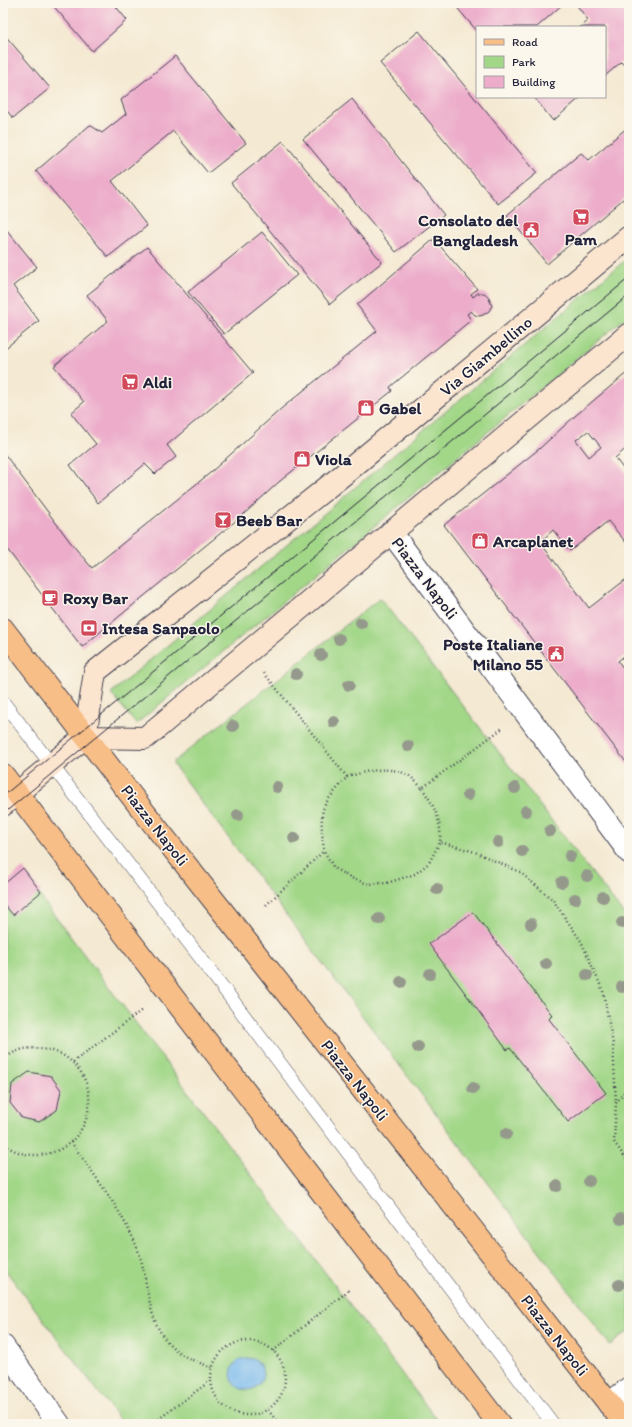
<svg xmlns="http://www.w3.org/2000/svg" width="632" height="1427" font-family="Itim,sans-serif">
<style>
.green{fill:#a2d788;stroke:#627c62}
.water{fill:#78b9ed;stroke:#4d6e94}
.building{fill:#ecacca;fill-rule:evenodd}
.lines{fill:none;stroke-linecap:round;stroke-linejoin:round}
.lane-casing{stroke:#424052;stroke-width:14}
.street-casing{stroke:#424052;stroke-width:24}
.secondary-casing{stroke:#424052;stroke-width:24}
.primary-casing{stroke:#424052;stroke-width:24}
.path{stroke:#424052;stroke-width:2.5;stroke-dasharray:1 3;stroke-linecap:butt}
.lane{stroke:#fff;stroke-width:13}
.street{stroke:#fff;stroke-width:22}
.secondary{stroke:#fce5cf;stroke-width:22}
.primary{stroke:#f7be87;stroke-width:22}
.tram{stroke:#22223b;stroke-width:1}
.tree{fill:#95998c}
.labels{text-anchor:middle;stroke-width:3;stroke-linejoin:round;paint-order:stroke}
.poi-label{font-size:17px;font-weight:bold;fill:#22223b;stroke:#fbf7ec;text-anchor:start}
.street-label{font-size:17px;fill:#22223b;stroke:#fbf7ec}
</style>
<rect width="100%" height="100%" fill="#fbf7ec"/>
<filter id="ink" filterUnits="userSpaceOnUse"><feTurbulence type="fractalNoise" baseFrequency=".025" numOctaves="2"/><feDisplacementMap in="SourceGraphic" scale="8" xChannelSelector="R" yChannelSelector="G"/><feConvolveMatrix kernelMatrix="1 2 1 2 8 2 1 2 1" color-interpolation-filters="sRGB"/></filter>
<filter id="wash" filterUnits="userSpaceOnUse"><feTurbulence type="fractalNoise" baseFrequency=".012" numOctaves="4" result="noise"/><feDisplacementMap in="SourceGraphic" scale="16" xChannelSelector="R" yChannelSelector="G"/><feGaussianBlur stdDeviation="0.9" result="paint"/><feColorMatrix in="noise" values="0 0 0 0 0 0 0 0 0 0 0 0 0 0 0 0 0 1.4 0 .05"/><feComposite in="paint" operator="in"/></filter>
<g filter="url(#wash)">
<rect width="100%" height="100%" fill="#f4e9d2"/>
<g class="green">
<path d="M629,257v58l-493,409 -25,-31z"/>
<path d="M380,598l249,323v410l-19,14 -438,-582z"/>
<path d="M23,874l417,550h-317l-120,-157v-375z"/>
</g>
<circle class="water" cx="247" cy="1374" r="16"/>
<g id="blocks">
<g class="building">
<path d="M51,3h62l14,17 -35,31z"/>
<path d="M453,3h111l-27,24h-60v4z"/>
<path d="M575,3h54v30l-3,3 3,4v31l-8,-9 -16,14v-49h-25l8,-7z"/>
<path d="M419,31l118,142 -39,31 -118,-141z"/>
<path d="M3,33l47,55 -37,30 -10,-12z"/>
<path d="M175,56l71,87 -38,30 -35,-42 -61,50 35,45 -39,31 -72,-86 54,-46 12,8 24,-19 -5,-14z"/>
<path d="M534,97h47l-28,24z"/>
<path d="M352,99l92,116 -48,37 -93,-113z"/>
<path d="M629,126v68l-82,70 -40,-49 74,-62 8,7z"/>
<path d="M283,141l99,121 -52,42 -99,-121z"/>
<path d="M6,229l31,38 -24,19 26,35 -36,29v-119z"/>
<path d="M262,232l35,43 -73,59 -36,-42z"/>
<path d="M434,239l43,50 -6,5 2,3 5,-4h6l4,3 4,10 -3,5 -6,4 -4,1 -4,-1 -4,-4 -4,3 4,6 -81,67 2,4 -112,90 -36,33 -162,133 -79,-103v-92l68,91 21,25 118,-95 72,-65 95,-77 -20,-26z"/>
<path d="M147,247l106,126 -86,72 9,12 -21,17 -10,-10 -47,39 -28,-38 26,-21 -25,-31 13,-11 -30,-36 54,-45 -21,-26z"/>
<path d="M629,371v75l-14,12 14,18v70l-21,-25 -38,30 -17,-21 -13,12 49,66 40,-31v75l-11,9 11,15v90l-185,-241 95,-76 36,-33zM588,431l13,16 -12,10 -13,-17z"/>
<path d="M23,868l18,24 -28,23 -10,-12v-18z"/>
<path d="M473,912l79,103 -3,4 57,74 -38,29 -58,-74 -3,2 -78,-106z"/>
<path d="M29,1072l22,4 10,14 -4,20 -18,12 -17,-4 -12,-15 2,-19z"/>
</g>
</g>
</g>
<g filter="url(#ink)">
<use href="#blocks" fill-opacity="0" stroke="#424052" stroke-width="1"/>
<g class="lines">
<g class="lane-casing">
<path id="lane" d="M3,702l196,254 354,468"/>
</g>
<g class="street-casing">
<g id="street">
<path d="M391,532l238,320"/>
<path d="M3,1346l56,78"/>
<path d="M609,1404l20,-16"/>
</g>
</g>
<g class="secondary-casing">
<g id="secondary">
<path d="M85,737l10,-65 249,-198 285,-237"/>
<path d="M3,805l82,-68 60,1 484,-404"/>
</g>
</g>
<g class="primary-casing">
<g id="primary">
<path d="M3,629l134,174 101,128 387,493"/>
<path d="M3,775l496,649"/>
</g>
</g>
<g class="path">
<path d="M264,673l83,104c-7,9 -21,22 -24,33 -3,13 0,28 1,41"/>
<path d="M347,777c19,-6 42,-12 61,-2 5,3 10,9 14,13l82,-61"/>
<path d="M422,788c12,18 20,32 18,54"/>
<path d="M266,905l58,-54 10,17 17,10 17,6 19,-1 28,-9 14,-11 11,-21 35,10 45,20 33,28 28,41 22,50 10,53 3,59 -2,39 15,21"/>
<path d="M3,1059c18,-12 25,-12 46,-9 11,2 21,9 28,17 29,36 3,89 -43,88 -11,0 -22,-5 -31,-11"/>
<path d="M73,1062l69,-52"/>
<path d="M616,1103l13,-17"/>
<path d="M71,1142c23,33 49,66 65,103 16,38 6,82 45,109 9,6 21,9 31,14"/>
<circle cx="248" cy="1378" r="37"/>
<path d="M273,1351l76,-61"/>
<path d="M268,1410l11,14"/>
<path d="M152,1424l58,-43"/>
</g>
<use href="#lane" class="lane"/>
<use href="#street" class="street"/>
<use href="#secondary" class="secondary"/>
<use href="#primary" class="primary"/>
<g class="tram">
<path d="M3,796l626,-518"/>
<path d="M3,814l626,-519"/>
</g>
</g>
<g class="tree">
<circle cx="361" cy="623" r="6"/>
<circle cx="339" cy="639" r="6"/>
<circle cx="321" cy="655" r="6"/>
<circle cx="296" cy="674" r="6"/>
<circle cx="349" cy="685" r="6"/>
<circle cx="334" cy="722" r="6"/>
<circle cx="233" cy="726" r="6"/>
<circle cx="408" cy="746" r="6"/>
<circle cx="277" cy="787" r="6"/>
<circle cx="515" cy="788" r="6"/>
<circle cx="468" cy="795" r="6"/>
<circle cx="526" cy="811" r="6"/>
<circle cx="238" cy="815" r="6"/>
<circle cx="550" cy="831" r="6"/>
<circle cx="294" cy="838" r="6"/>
<circle cx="498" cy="842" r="6"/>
<circle cx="522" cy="851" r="6"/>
<circle cx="570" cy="856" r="6"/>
<circle cx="587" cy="876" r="6"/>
<circle cx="562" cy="882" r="6"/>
<circle cx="437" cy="889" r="6"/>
<circle cx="603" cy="897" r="6"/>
<circle cx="575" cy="899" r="6"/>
<circle cx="379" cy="919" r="6"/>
<circle cx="622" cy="923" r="6"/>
<circle cx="531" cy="924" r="6"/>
<circle cx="546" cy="964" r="6"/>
<circle cx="430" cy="974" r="6"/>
<circle cx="587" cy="975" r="6"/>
<circle cx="401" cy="982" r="6"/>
<circle cx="622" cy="987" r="6"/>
<circle cx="418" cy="1047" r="6"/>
<circle cx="473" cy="1088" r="6"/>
<circle cx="506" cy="1134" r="6"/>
<circle cx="589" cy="1181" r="6"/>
<circle cx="557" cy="1186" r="6"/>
<circle cx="621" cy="1219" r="6"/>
<circle cx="619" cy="1285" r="6"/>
</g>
</g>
<defs>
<g id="supermarket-square" transform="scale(0.9)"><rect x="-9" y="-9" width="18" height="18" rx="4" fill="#d1495b" stroke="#fbf7ec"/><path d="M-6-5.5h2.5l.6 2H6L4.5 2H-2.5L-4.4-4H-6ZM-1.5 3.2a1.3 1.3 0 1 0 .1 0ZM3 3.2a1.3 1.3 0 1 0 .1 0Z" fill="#fff"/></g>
<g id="civic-square" transform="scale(0.9)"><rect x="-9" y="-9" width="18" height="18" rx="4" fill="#d1495b" stroke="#fbf7ec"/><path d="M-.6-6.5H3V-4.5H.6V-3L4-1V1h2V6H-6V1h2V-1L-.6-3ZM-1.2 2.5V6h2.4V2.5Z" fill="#fff"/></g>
<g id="shop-square" transform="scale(0.9)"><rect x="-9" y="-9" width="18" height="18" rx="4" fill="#d1495b" stroke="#fbf7ec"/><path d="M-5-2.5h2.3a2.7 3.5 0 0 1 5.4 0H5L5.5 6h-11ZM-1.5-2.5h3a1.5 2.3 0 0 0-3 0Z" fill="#fff"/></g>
<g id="bar-square" transform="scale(0.9)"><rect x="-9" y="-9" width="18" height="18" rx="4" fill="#d1495b" stroke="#fbf7ec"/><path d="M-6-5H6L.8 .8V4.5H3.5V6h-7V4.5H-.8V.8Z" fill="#fff"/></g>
<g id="cafe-square" transform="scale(0.9)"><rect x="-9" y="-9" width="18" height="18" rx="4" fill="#d1495b" stroke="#fbf7ec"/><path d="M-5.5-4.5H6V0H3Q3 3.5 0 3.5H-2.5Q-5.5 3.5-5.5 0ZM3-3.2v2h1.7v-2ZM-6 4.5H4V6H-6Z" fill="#fff"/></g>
<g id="bank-square" transform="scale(0.9)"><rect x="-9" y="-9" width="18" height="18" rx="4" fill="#d1495b" stroke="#fbf7ec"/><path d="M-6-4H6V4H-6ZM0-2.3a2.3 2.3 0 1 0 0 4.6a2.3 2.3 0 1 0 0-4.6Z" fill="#fff"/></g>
</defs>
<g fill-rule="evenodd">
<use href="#supermarket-square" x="581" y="217"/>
<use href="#civic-square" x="531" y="230"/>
<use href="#supermarket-square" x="130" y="382"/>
<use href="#shop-square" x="366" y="408"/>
<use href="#shop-square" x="302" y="459"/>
<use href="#bar-square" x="223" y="520"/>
<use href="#shop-square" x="480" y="541"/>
<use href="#cafe-square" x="50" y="598"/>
<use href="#bank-square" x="89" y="628"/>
<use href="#civic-square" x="556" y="654"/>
</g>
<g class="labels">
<g class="poi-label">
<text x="518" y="226" text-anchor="end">Consolato del<tspan x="518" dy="20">Bangladesh</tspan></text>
<text x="581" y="245" text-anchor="middle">Pam</text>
<text x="143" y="388">Aldi</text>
<text x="379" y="414">Gabel</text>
<text x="315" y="465">Viola</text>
<text x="236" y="526">Beeb Bar</text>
<text x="493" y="547">Arcaplanet</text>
<text x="63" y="604">Roxy Bar</text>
<text x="102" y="634">Intesa Sanpaolo</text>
<text x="543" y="650" text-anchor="end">Poste Italiane<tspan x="543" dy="20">Milano 55</tspan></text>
</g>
<g class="street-label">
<text transform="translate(486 356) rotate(-40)" y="6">Via Giambellino</text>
<text transform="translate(425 578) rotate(53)" y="6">Piazza Napoli</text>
<text transform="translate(155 825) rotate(52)" y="6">Piazza Napoli</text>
<text transform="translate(355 1080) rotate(52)" y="6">Piazza Napoli</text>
<text transform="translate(555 1335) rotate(52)" y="6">Piazza Napoli</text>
</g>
</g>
<rect width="632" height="1427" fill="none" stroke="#fbf7ec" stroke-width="16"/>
<rect x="476" y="26" width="130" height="72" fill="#fbf7ec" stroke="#a4a2a5"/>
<rect x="484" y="39" width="20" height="6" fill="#f7be87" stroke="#a4a2a5"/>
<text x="512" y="46" font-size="12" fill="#22223b">Road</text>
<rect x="484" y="56" width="20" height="12" fill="#a2d788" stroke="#a4a2a5"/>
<text x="512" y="66" font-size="12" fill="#22223b">Park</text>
<rect x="484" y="76" width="20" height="12" fill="#ecacca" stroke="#a4a2a5"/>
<text x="512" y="86" font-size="12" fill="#22223b">Building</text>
</svg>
